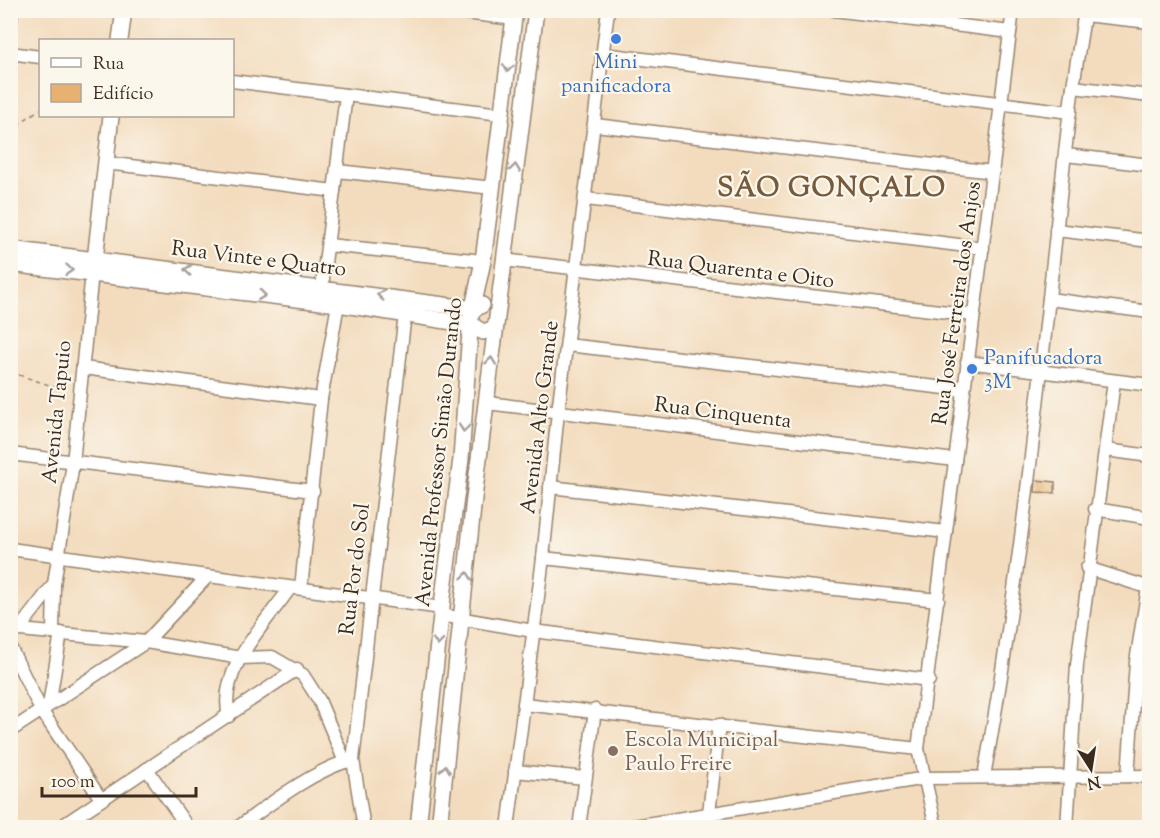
<svg xmlns="http://www.w3.org/2000/svg" width="1160" height="838" font-family="'Sorts Mill Goudy',serif">
<style>
.building{fill:url(#building-hatch)}
.lines{fill:none;stroke-linecap:round;stroke-linejoin:round}
.minor-casing{stroke:#97836e;stroke-width:15}
.tertiary-casing{stroke:#97836e;stroke-width:18}
.path{stroke:#97836e;stroke-width:1.5;stroke-dasharray:4.5 4.5;stroke-linecap:butt}
.minor{stroke:#fff;stroke-width:12}
.tertiary{stroke:#fff;stroke-width:15}
.oneway{stroke:#a79f9a}
.shop-dot{fill:#3f7fe0;stroke:#fbf7ec;stroke-width:2}
.education-dot{fill:#8d6e63;stroke:#fbf7ec;stroke-width:2}
.labels{text-anchor:middle;stroke-width:4.5;stroke-linejoin:round;paint-order:stroke}
.shop-label{font-size:21px;fill:#366cbe;stroke:#fbf7ec}
.street-label{font-size:21px;fill:#3b2a1e;stroke:#fbf7ec}
.education-label{font-size:21px;fill:#785e54;stroke:#fbf7ec;text-anchor:start}
.district-label{font-size:27px;font-weight:bold;letter-spacing:1.5px;fill:#77593b;stroke:#fbf7ec}
</style>
<defs>
<pattern id="building-hatch" width="6" height="6" patternUnits="userSpaceOnUse" patternTransform="scale(1.5)"><rect width="6" height="6" fill="#e7b171"/><path d="M-1 1l2-2M0 6l6-6M5 7l2-2" fill="none" stroke="#c79861"/></pattern>
</defs>
<rect width="100%" height="100%" fill="#fbf7ec"/>
<filter id="ink" filterUnits="userSpaceOnUse"><feTurbulence type="fractalNoise" baseFrequency=".0167" numOctaves="2"/><feDisplacementMap in="SourceGraphic" scale="12" xChannelSelector="R" yChannelSelector="G"/><feConvolveMatrix kernelMatrix="1 2 1 2 8 2 1 2 1" color-interpolation-filters="sRGB"/></filter>
<filter id="wash" filterUnits="userSpaceOnUse"><feTurbulence type="fractalNoise" baseFrequency=".008" numOctaves="4" result="noise"/><feDisplacementMap in="SourceGraphic" scale="24" xChannelSelector="R" yChannelSelector="G"/><feGaussianBlur stdDeviation="1.35" result="paint"/><feColorMatrix in="noise" values="0 0 0 0 0 0 0 0 0 0 0 0 0 0 0 0 0 1.4 0 .05"/><feComposite in="paint" operator="in"/></filter>
<g filter="url(#wash)">
<rect width="100%" height="100%" fill="#f3dcbe"/>
<g id="blocks">
<path class="building" d="M1036,480l19,2v11l-20,-1z"/>
</g>
</g>
<g filter="url(#ink)">
<use href="#blocks" fill-opacity="0" stroke="#97836e" stroke-width="1.5"/>
<g class="lines">
<g class="minor-casing">
<g id="minor">
<path d="M442,10l72,9"/>
<path d="M834,10l176,22"/>
<path d="M1084,15l66,7"/>
<path d="M10,26l2,-16"/>
<path d="M10,53l30,4"/>
<path d="M603,54l467,58"/>
<path d="M232,81l269,33"/>
<path d="M1073,87l77,9"/>
<path d="M595,125l398,47"/>
<path d="M1066,155l84,10"/>
<path d="M106,163l228,28"/>
<path d="M337,171l156,17"/>
<path d="M586,199l397,49"/>
<path d="M1056,230l94,11"/>
<path d="M328,245l155,16"/>
<path d="M503,260l471,55"/>
<path d="M322,287l24,-192"/>
<path d="M1049,299l101,13"/>
<path d="M567,345l396,45"/>
<path d="M967,362l183,23"/>
<path d="M83,368l238,31"/>
<path d="M487,403l468,57"/>
<path d="M1106,450l44,6"/>
<path d="M10,454l303,37"/>
<path d="M550,487l396,45"/>
<path d="M1095,509l55,9"/>
<path d="M10,549l432,59"/>
<path d="M543,558l395,42"/>
<path d="M1087,568l63,20"/>
<path d="M301,588l20,-189 17,-95"/>
<path d="M441,615l92,16 396,49"/>
<path d="M10,629l136,13 95,16 31,-1 31,18 16,25 26,62"/>
<path d="M19,629l35,-45 19,-121 19,-191"/>
<path d="M53,632l1,-48"/>
<path d="M10,647l31,63 60,89"/>
<path d="M524,704l394,45"/>
<path d="M49,705l12,-72"/>
<path d="M229,716c-12,-45 36,-92 61,-128"/>
<path d="M10,731l136,-89 61,-65"/>
<path d="M147,769l41,59"/>
<path d="M515,771l70,7"/>
<path d="M984,776c41,-221 60,-444 86,-667 4,-33 10,-65 15,-99"/>
<path d="M1128,776l8,-114 12,-74"/>
<path d="M709,813l10,-88"/>
<path d="M59,828l238,-159"/>
<path d="M237,828c33,-24 75,-57 114,-68"/>
<path d="M364,828l-11,-68 52,-446"/>
<path d="M508,828l35,-270 15,-146 50,-402"/>
<path d="M579,828l16,-118"/>
<path d="M622,828l304,-50 224,-2"/>
<path d="M936,828l-18,-79 95,-739"/>
<path d="M1067,828l10,-163 37,-284"/>
</g>
</g>
<g class="tertiary-casing">
<g id="tertiary">
<path d="M120,40l4,-30"/>
<path d="M10,249l465,60 7,-4"/>
<path d="M95,260l16,-144"/>
<path d="M10,264l328,40 134,21 11,7 12,-4"/>
<path d="M418,828l25,-231 18,-138 10,-142 12,-56 32,-251"/>
<path d="M439,828l35,-330 62,-488"/>
</g>
</g>
<g class="path">
<path d="M10,130l30,-21"/>
<path d="M10,372l57,19"/>
</g>
<use href="#minor" class="minor"/>
<use href="#tertiary" class="tertiary"/>
</g>
<defs><path id="oneway-chevron" d="M-2-3.5L2.5 0L-2 3.5" fill="none" stroke-width="1.6" stroke-linecap="round" stroke-linejoin="round" transform="scale(1.5)"/></defs>
<g class="oneway">
<use href="#oneway-chevron" transform="translate(508 68) rotate(98)"/>
<use href="#oneway-chevron" transform="translate(515 168) rotate(-83)"/>
<use href="#oneway-chevron" transform="translate(69 270) rotate(5)"/>
<use href="#oneway-chevron" transform="translate(188 270) rotate(-174)"/>
<use href="#oneway-chevron" transform="translate(262 295) rotate(7)"/>
<use href="#oneway-chevron" transform="translate(381 295) rotate(-173)"/>
<use href="#oneway-chevron" transform="translate(491 361) rotate(-84)"/>
<use href="#oneway-chevron" transform="translate(464 428) rotate(95)"/>
<use href="#oneway-chevron" transform="translate(467 576) rotate(-83)"/>
<use href="#oneway-chevron" transform="translate(438 642) rotate(96)"/>
<use href="#oneway-chevron" transform="translate(445 769) rotate(-84)"/>
</g>
</g>
<g class="shop-dot">
<circle cx="616" cy="39" r="6"/>
<circle cx="972" cy="369" r="6"/>
</g>
<circle class="education-dot" cx="613" cy="751" r="6"/>
<g class="labels">
<g class="shop-label">
<text x="616" y="68">Mini<tspan x="616" dy="24">panificadora</tspan></text>
<text x="984" y="364" text-anchor="start">Panifucadora<tspan x="984" dy="24">3M</tspan></text>
</g>
<g class="street-label">
<text transform="translate(259 258) rotate(7)" y="7">Rua Vinte e Quatro</text>
<text transform="translate(741 269) rotate(7)" y="7">Rua Quarenta e Oito</text>
<text transform="translate(956 303) rotate(-82)" y="7">Rua José Ferreira dos Anjos</text>
<text transform="translate(56 412) rotate(-84)" y="7">Avenida Tapuio</text>
<text transform="translate(723 412) rotate(7)" y="7">Rua Cinquenta</text>
<text transform="translate(539 417) rotate(-83)" y="7">Avenida Alto Grande</text>
<text transform="translate(438 452) rotate(-84)" y="7">Avenida Professor Simão Durando</text>
<text transform="translate(354 569) rotate(-83)" y="7">Rua Por do Sol</text>
</g>
<g class="education-label">
<text x="625" y="746">Escola Municipal<tspan x="625" dy="24">Paulo Freire</tspan></text>
</g>
<g class="district-label">
<text x="832" y="196">SÃO GONÇALO</text>
</g>
</g>
<rect width="1160" height="838" fill="none" stroke="#fbf7ec" stroke-width="36"/>
<rect x="39" y="39" width="195" height="78" fill="#fbf7ec" stroke="#aea59a" stroke-width="1.5"/>
<rect x="51" y="58" width="30" height="9" fill="#ffffff" stroke="#aea59a" stroke-width="1.5"/>
<text x="93" y="69" font-size="18" fill="#3b2a1e">Rua</text>
<rect x="51" y="84" width="30" height="18" fill="#e7b171" stroke="#aea59a" stroke-width="1.5"/>
<text x="93" y="99" font-size="18" fill="#3b2a1e">Edifício</text>
<g transform="translate(1091 769) rotate(168)" stroke="#fbf7ec" stroke-width="4.5" paint-order="stroke">
<path d="M0-4.5L10 22L0 15L-10 22Z" fill="#3b2a1e"/>
<text y="-9" font-size="16" font-weight="bold" text-anchor="middle" fill="#3b2a1e">N</text>
</g>
<path d="M42 787v9h154v-9" fill="none" stroke="#3b2a1e" stroke-width="3"/>
<text x="51" y="787" font-size="18" fill="#3b2a1e" stroke="#fbf7ec" stroke-width="4.5" paint-order="stroke">100 m</text>
</svg>
